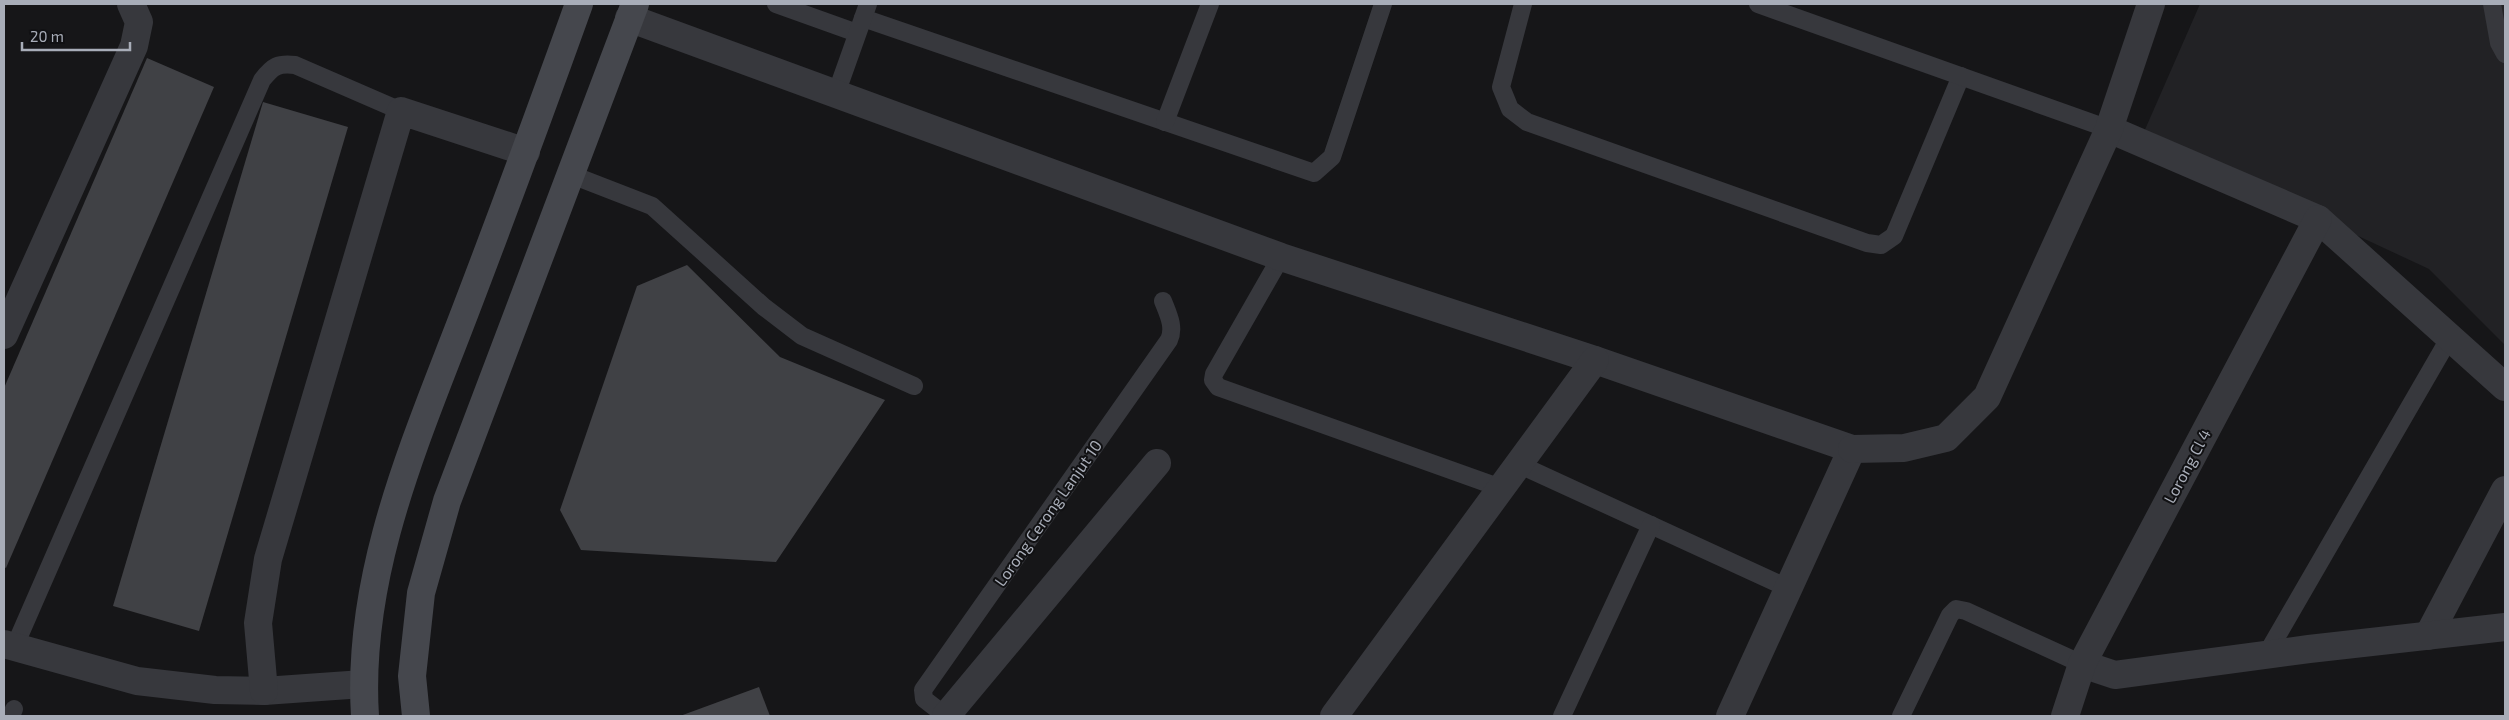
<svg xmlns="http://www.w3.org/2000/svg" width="2509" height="720" font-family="'Exo 2',sans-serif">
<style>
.built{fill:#222225}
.building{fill:#404145}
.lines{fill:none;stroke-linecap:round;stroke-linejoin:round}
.lane{stroke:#37383d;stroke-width:18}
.street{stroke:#37383d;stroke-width:28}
.secondary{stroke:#45474d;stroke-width:28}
.labels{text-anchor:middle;stroke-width:4;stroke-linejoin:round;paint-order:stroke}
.street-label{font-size:16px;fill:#a8adb8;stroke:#111113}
</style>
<rect width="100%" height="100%" fill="#161618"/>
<path class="built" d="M2200,4h305v341l-76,-76 -103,-48 -186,-80z"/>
<g class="building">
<path d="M147,58l67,29 -208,481 -2,-1v-179z"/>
<path d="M263,102l85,25 -149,504 -86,-25z"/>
<path d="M687,265l93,92 105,43 -109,162 -195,-12 -21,-40 77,-224z"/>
<path d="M759,687l11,29h-90z"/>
</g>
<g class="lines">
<g class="lane">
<path d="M776,4l81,29"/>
<path d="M1523,4l-22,83 9,22 17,13 340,121 14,2 13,-9 67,-160"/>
<path d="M1758,4l351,125"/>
<path d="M2492,4l7,39 6,11"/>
<path d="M863,18l451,155 18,-16 51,-153"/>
<path d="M836,94l32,-90"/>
<path d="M1165,122l45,-118"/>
<path d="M572,175l80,31 112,101 38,29 112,50"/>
<path d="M1281,257l-67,117 -1,6 5,7 283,101"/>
<path d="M1518,464l272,125"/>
<path d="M14,648l248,-568c11,-14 16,-17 33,-15l106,46"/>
<path d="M2266,655l184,-318"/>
<path d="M11,716l3,-7"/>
<path d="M946,716l-22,-17 -1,-9 246,-350c6,-13 -1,-26 -6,-39"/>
<path d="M1562,716l89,-191"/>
<path d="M1901,716l49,-101 6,-6 10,2 116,53"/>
</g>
<g class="street">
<path d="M629,18l652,239 314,103 257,89 -122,267"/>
<path d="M2109,129l209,90 187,168"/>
<path d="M4,335l130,-289 5,-24 -8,-18"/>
<path d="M1852,449l52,-1 42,-10 41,-41 122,-268 42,-125"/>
<path d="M2428,636l77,-146"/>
<path d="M4,644l133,37 78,9 49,1 99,-7"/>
<path d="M2082,664l33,11 194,-26 196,-22"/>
<path d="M264,691l-6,-68 10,-64 133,-448 125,41"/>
<path d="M946,716l211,-253"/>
<path d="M1334,716l261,-356"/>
<path d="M2065,716l17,-52 236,-445"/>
</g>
<g class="secondary">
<path d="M365,716c-9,-142 50,-273 100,-404 39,-102 77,-205 114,-308"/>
<path d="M416,716l-4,-40 9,-83 26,-92 188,-497"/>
</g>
</g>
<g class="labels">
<g class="street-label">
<text transform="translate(2187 466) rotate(-62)" y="6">Lorong Cl 4</text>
<text transform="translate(1048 513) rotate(-55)" y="6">Lorong Cerong Lanjut 10</text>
</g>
</g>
<rect width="2509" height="720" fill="none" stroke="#a8adb8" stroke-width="10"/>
<path d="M22 42v8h108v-8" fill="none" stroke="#a8adb8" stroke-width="2.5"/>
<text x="30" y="42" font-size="15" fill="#a8adb8" stroke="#111113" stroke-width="4" paint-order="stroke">20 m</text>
</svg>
